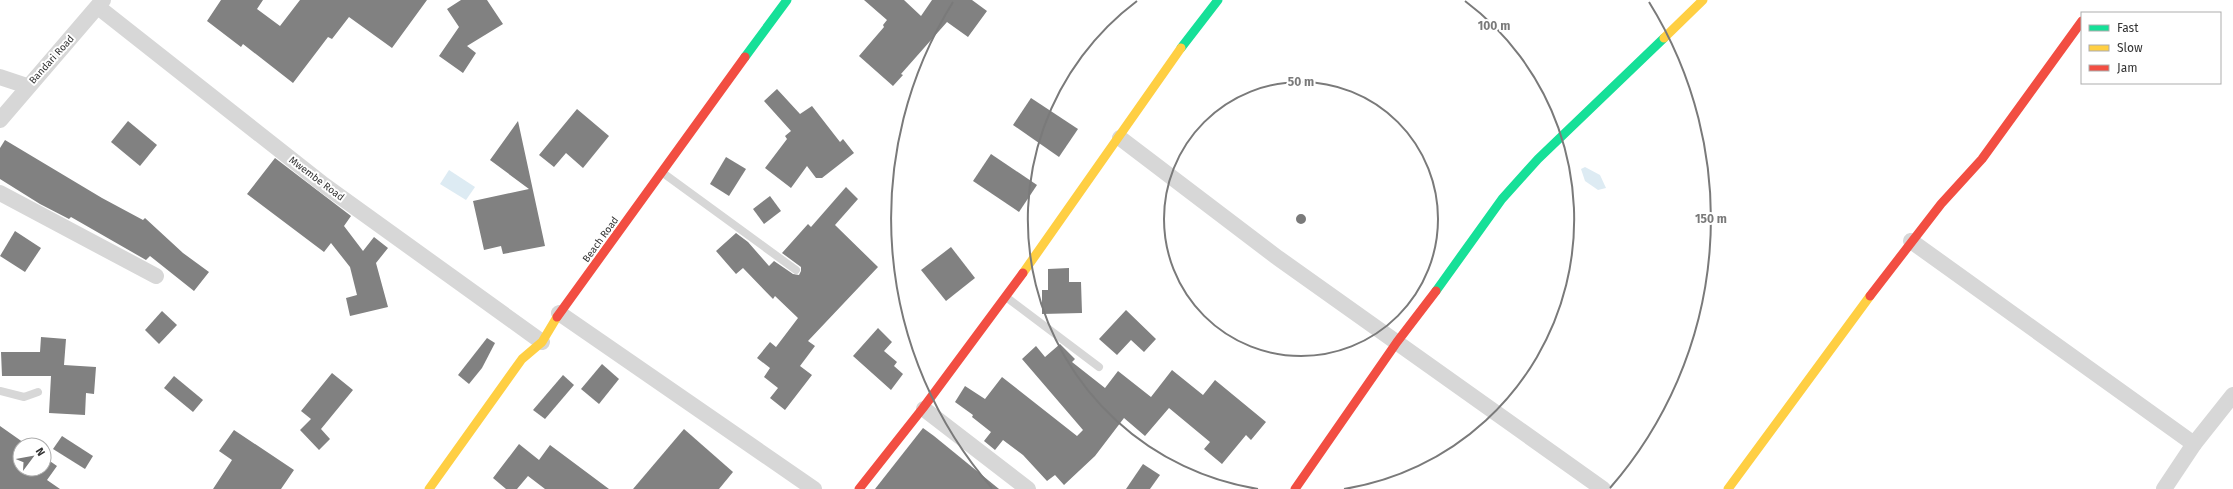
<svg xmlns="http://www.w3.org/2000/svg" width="2233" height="489" font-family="'Fira Sans',sans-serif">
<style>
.water{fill:#ddebf3}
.building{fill:#818181}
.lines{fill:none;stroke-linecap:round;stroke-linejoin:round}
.lane{stroke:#d7d7d7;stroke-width:8}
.street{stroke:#d7d7d7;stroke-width:16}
.fast{stroke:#16e098;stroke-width:9}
.slow{stroke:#ffcf43;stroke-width:9}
.jam{stroke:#f24e42;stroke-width:9}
.ring{fill:none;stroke:#7a7a7a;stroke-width:2}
.labels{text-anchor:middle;stroke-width:4;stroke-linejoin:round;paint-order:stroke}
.street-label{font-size:10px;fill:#333;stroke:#fff}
.centre{fill:#7a7a7a;stroke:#fff;stroke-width:2}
.ring-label{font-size:12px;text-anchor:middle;font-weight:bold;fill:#7a7a7a;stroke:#fff;stroke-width:4;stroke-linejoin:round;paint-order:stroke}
</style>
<rect width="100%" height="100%" fill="#fff"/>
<g class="water">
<path d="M1585,167l15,8 6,13 -8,2 -13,-9 -4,-12z"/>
<path d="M449,170l26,17 -9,13 -26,-16z"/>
</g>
<g class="building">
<path d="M221,0h42l-6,9 23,17 20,-26h127l-35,48 -43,-31 -17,22 -4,-2 -35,46 -50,-39 -2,3 -34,-26z"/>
<path d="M461,0h26l16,24 -36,22 9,7 -13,20 -24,-17 20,-29 -12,-18z"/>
<path d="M864,0h40l17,16 11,-16h40l15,11 -19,26 -21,-15 -46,52 2,1 -10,11 -34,-30 25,-29 -1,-2 4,-5z"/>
<path d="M777,89l23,25 12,-8 28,36 3,-3 11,14 -32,25h-6l-9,-12 -16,22 -26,-20 22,-29 -2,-3 6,-5 -27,-30z"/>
<path d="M1031,98l47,31 -19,28 -46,-32z"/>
<path d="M577,109l32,27 -26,32 -17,-15 -12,14 -15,-12z"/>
<path d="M128,121l29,24 -17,21 -29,-24z"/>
<path d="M518,121l27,125 -42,8 -2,-8 -17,4 -11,-49 56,-12 -39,-29z"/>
<path d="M5,140l97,58 41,22 2,-2 38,35 26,19 -15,19 -44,-35 -4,4 -75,-43 -2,2 -29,-15 -40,-25v-31z"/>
<path d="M991,154l46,31 -18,27 -46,-31z"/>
<path d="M726,157l20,12 -17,27 -19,-12z"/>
<path d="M275,158l76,58 -7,10 19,25 11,-14 14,11 -12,15 12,44 -38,9 -4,-18 11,-3 -7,-28 -19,-24 -7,9 -77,-58z"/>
<path d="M846,187l12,12 -23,26 43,42 -70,74 7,5 -15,20 12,9 -27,35 -15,-12 8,-10 -14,-11 6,-9 -13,-10 13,-16 6,5 22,-29 -23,-22 -2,3 -30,-31 -7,6 -20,-23 20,-18 12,9 21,24 5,-5 19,13 6,1 2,-4v-4l-19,-14 26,-29 3,3z"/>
<path d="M770,196l11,15 -17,13 -11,-15z"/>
<path d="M15,231l26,17 -16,24 -25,-16z"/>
<path d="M951,247l24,31 -29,23 -25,-31z"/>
<path d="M1069,268v14h12l1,31 -40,1v-24h6v-21z"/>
<path d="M1126,310l30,29 -12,13 -13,-12 -14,15 -18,-16z"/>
<path d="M162,311l15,14 -18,19 -14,-14z"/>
<path d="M878,328l14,14 -8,9 13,11 -3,4 9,8 -12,16 -38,-34z"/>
<path d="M41,337l25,2 -2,26 32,2 -2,27 -8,-1 -1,22 -36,-2 2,-37h-49l-1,-24h39z"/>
<path d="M487,338l8,5 -13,25 -13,16 -11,-9z"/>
<path d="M1060,344l15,15 -3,3 33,26 13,-17 33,26 21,-27 31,25 12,-15 51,42 -15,18 -5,-5 -24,29 -18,-15 6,-7 -41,-34 -24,28 -21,-18 -29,38 -31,29 -9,-10 -8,6 -24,-26 -20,-15 -8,10 -11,-9 7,-9 -19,-15 1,-2 -18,-13 10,-16 20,13 17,-22 75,59 6,-6 -61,-71 14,-13 9,11z"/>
<path d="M602,364l17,15 -20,25 -18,-15z"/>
<path d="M332,373l21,17 -32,39 9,10 -11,11 -19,-20 11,-11 -10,-8z"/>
<path d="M563,375l11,10 -29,34 -12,-9z"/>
<path d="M174,376l29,24 -10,12 -29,-24z"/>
<path d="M0,426l27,19h-7v24h24v-12l13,9 -10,14 13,9h-60z"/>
<path d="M923,428l11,8 65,53h-124z"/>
<path d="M684,429l49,43 -14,17h-86z"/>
<path d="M234,430l60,40 -13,19h-68l19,-29 -13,-9z"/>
<path d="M62,436l31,20 -8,13 -32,-20z"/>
<path d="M519,444l20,16 11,-15 59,44h-64l-17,-13 -11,13h-11l-13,-11z"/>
<path d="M1143,464l17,11 -10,14h-24z"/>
</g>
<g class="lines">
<g class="lane">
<path d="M663,173l133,97"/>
<path d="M1006,297l93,70"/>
<path d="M0,391l24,6 14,-5"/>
</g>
<g class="street">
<path d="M98,7l226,178 218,157"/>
<path d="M0,77l27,9"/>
<path d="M0,120l103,-120"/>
<path d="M1120,138l158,120 325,231"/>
<path d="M0,193l156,83"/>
<path d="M1911,241l283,203 39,-49"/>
<path d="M559,313l255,176"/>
<path d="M924,409l104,80"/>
<path d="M2164,489l30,-45"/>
</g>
<g class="fast">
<path d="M1181,48l37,-48"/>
<path d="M745,57l42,-57"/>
<path d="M1436,291l66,-92 36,-40 126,-121"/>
</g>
<g class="slow">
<path d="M1664,38l39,-38"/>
<path d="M1023,273l158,-225"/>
<path d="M429,489l93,-130 20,-17 15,-25"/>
<path d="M1728,489l142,-193"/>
</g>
<g class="jam">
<path d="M1870,296l71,-92 41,-45 100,-138"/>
<path d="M557,317l188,-260"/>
<path d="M859,489l64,-81 100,-135"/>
<path d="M1295,489l102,-147 39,-51"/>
</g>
</g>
<g class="ring">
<circle cx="1301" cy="219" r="137"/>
<path d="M1258 489A273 273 0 0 1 1137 1M1465 1A273 273 0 0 1 1344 489"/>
<path d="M992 488A410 410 0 0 1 953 2M1649 2A410 410 0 0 1 1610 488"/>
</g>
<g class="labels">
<g class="street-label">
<text transform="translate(51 59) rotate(-48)" y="4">Bandari Road</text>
<text transform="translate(317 178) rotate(37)" y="4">Mwembe Road</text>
<text transform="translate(600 239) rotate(-54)" y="4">Beach Road</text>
</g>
</g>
<circle cx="1301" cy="219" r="6" class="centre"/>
<g class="ring-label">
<text x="1494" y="30">100 m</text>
<text x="1301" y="86">50 m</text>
<text x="1711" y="223">150 m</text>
</g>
<rect x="2081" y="12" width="140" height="72" fill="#ffffff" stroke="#adadad"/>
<rect x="2089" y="25" width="20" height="6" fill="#16e098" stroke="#adadad"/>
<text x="2117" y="32" font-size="12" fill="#333333">Fast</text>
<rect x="2089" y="45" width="20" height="6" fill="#ffcf43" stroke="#adadad"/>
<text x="2117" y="52" font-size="12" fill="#333333">Slow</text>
<rect x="2089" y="65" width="20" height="6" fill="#f24e42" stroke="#adadad"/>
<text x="2117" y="72" font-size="12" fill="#333333">Jam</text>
<g transform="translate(32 457) rotate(58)"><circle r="19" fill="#ffffff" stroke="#adadad"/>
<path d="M0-3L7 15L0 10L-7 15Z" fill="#7a7a7a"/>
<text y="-6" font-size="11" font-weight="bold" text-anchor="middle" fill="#333333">N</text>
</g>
</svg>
